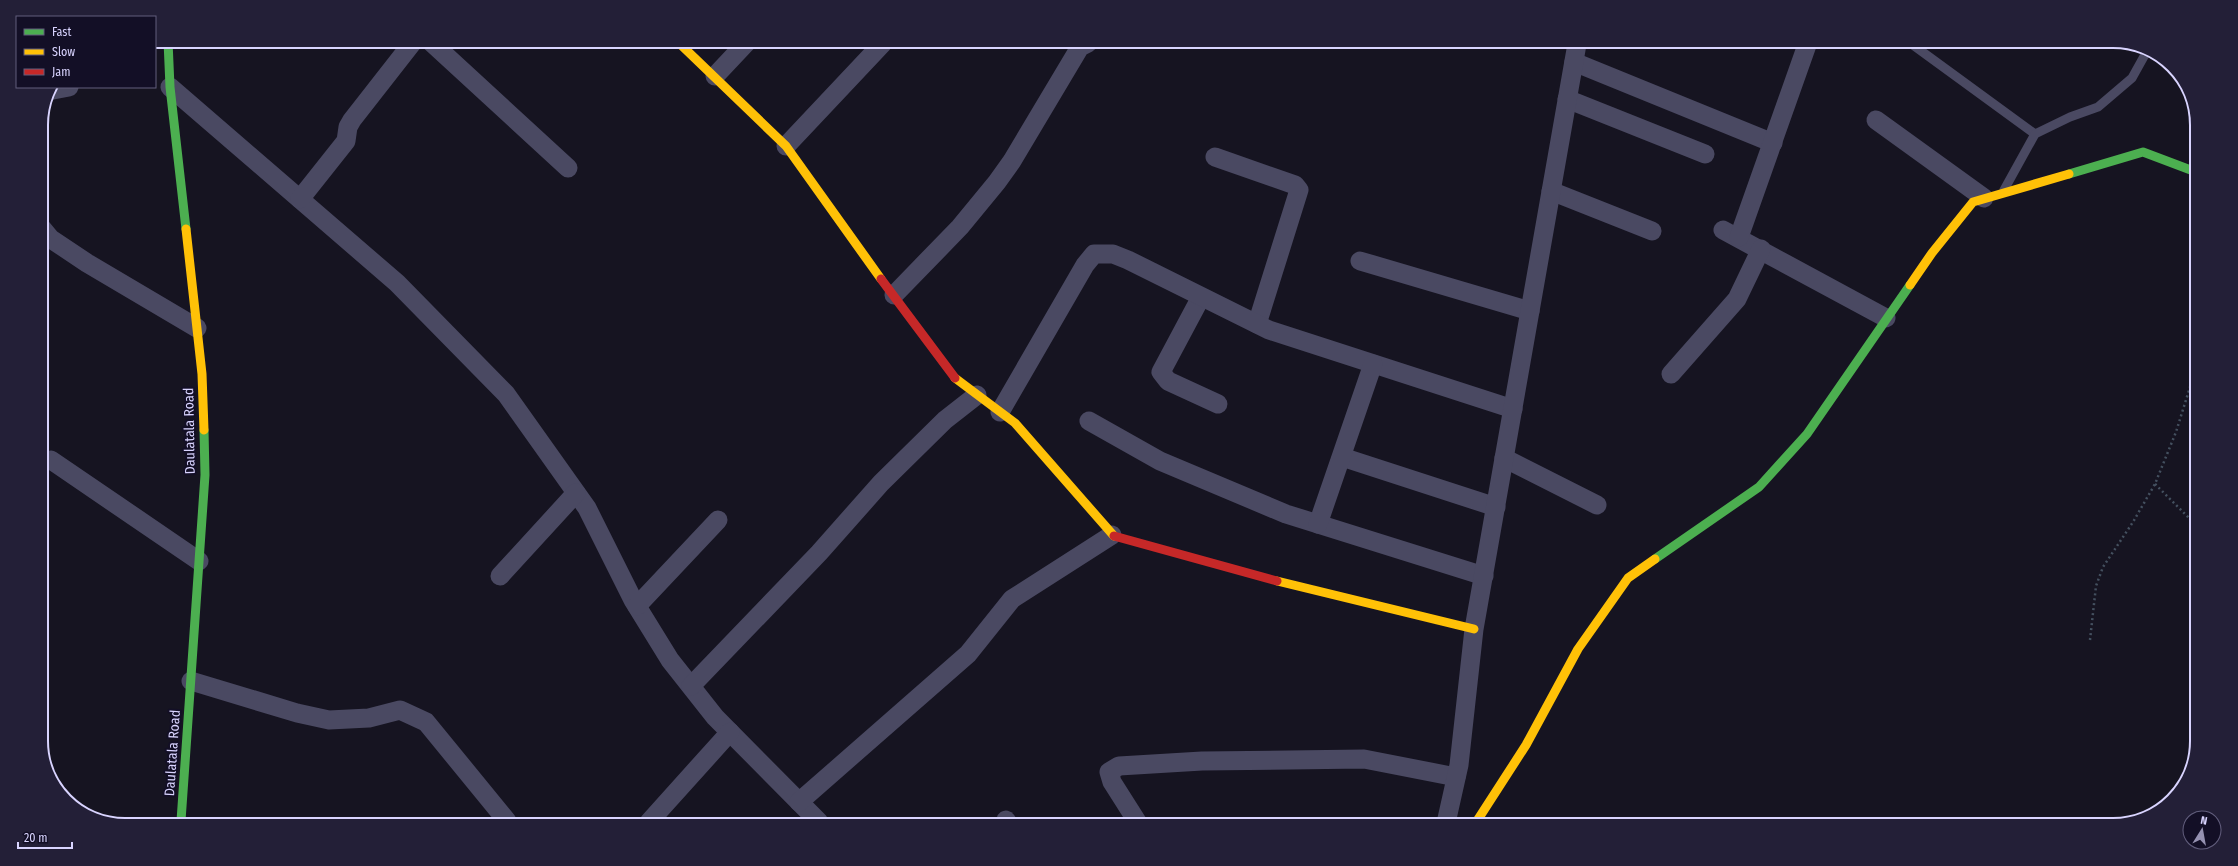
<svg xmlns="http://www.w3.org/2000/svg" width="2238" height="866" font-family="'Fira Sans Condensed',sans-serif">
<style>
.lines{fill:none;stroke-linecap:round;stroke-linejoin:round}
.path{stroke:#44505f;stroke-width:2.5;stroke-dasharray:2 3;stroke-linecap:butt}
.lane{stroke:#4a4962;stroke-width:9}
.street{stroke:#4a4962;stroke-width:19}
.fast{stroke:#4caf50;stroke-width:9}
.slow{stroke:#ffc107;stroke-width:9}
.jam{stroke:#c62828;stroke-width:9}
.labels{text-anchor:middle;stroke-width:4;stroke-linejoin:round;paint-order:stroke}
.street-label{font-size:14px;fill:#d9d4ff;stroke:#130f26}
.rim{fill:none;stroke:#d9d4ff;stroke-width:2}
</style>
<rect width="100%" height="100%" fill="#161421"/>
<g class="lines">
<g class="path">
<path d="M2155,484l39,39"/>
<path d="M2090,640l6,-54 7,-19 30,-45 22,-38 21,-52 19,-61"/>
</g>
<g class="lane">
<path d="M1913,45l122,89"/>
<path d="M2004,190l31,-56 35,-17 28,-10 34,-29 15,-27"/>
</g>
<g class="street">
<path d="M431,42l137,126"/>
<path d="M1574,62l199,81"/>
<path d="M715,76l32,-34"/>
<path d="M170,87l227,196 109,111 81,114 46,92 37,60 45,57 104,105"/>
<path d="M48,91l21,-4"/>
<path d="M1567,99l138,55"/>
<path d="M1876,120l108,78"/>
<path d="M786,146l97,-103"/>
<path d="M1215,157l80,28 4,5 -42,134"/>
<path d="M1551,191l101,40"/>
<path d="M300,199l46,-58 2,-14 4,-7 61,-78"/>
<path d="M41,227l10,12 36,24 110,65"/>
<path d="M1723,230l163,88"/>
<path d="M1739,237l68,-192"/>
<path d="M1360,261l170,50"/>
<path d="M894,295l66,-68 37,-45 15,-21 68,-114 8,-4"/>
<path d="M1201,297l-40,75 7,9 50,23"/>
<path d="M1671,374l66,-75 24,-50"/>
<path d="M1000,412l85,-147 9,-11h19l15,6 141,70 244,79"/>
<path d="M1089,421l71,40 126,53 198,62"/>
<path d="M1342,457l154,50"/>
<path d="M1504,458l93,47"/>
<path d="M51,460l148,101"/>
<path d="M1318,524l55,-160"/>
<path d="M500,576l76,-83"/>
<path d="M637,606l81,-86"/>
<path d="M191,681l106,32 32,7 40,-2 31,-8 26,12 81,99"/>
<path d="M691,686l128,-133 62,-70 64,-63 32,-25"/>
<path d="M799,802l169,-148 44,-55 100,-64"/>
<path d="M1006,820l2,3"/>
<path d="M649,822l81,-90"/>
<path d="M1138,823l-26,-41 -3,-10 10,-6 83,-5 162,-2 92,18"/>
<path d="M1446,823l13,-58 15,-136 103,-585"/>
</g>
<g class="fast">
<path d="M168,41l2,46 16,142"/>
<path d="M2069,174l74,-22 53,20"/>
<path d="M1655,559l104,-72 48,-53 103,-149"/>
<path d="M181,821l24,-346 -1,-45"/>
</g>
<g class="slow">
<path d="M678,42l108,104 95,133"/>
<path d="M186,229l16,145 2,56"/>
<path d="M1910,285l22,-32 41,-51 96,-28"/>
<path d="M955,378l60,45 99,113"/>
<path d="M1277,581l197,48"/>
<path d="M1475,824l51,-79 52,-96 50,-71 27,-19"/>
</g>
<g class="jam">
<path d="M881,279l74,99"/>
<path d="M1114,536l163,45"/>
</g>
</g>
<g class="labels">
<g class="street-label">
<text transform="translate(189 431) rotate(-91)" y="5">Daulatala Road</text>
<text transform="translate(172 753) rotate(-86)" y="5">Daulatala Road</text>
</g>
</g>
<path d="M0 0H2238V866H0ZM125 48H2113A77 77 0 0 1 2190 125V741A77 77 0 0 1 2113 818H125A77 77 0 0 1 48 741V125A77 77 0 0 1 125 48Z" fill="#231f37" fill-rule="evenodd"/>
<path class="rim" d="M125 48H2113A77 77 0 0 1 2190 125V741A77 77 0 0 1 2113 818H125A77 77 0 0 1 48 741V125A77 77 0 0 1 125 48Z"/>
<rect x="16" y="16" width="140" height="72" fill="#130f26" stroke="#625e7d"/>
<rect x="24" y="29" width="20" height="6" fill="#4caf50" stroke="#625e7d"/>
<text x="52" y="36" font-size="12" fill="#d9d4ff">Fast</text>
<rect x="24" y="49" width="20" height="6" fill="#ffc107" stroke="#625e7d"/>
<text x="52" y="56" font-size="12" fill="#d9d4ff">Slow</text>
<rect x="24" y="69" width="20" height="6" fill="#c62828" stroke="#625e7d"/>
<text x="52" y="76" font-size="12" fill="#d9d4ff">Jam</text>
<g transform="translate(2202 830) rotate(11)"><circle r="19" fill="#130f26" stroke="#625e7d"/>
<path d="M0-3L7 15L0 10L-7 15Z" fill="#9591b1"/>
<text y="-6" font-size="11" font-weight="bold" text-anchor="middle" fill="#d9d4ff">N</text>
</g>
<path d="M18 842v6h54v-6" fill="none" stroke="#d9d4ff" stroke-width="2"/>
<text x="24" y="842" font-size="12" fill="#d9d4ff" stroke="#130f26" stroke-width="3" paint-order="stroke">20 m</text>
</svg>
